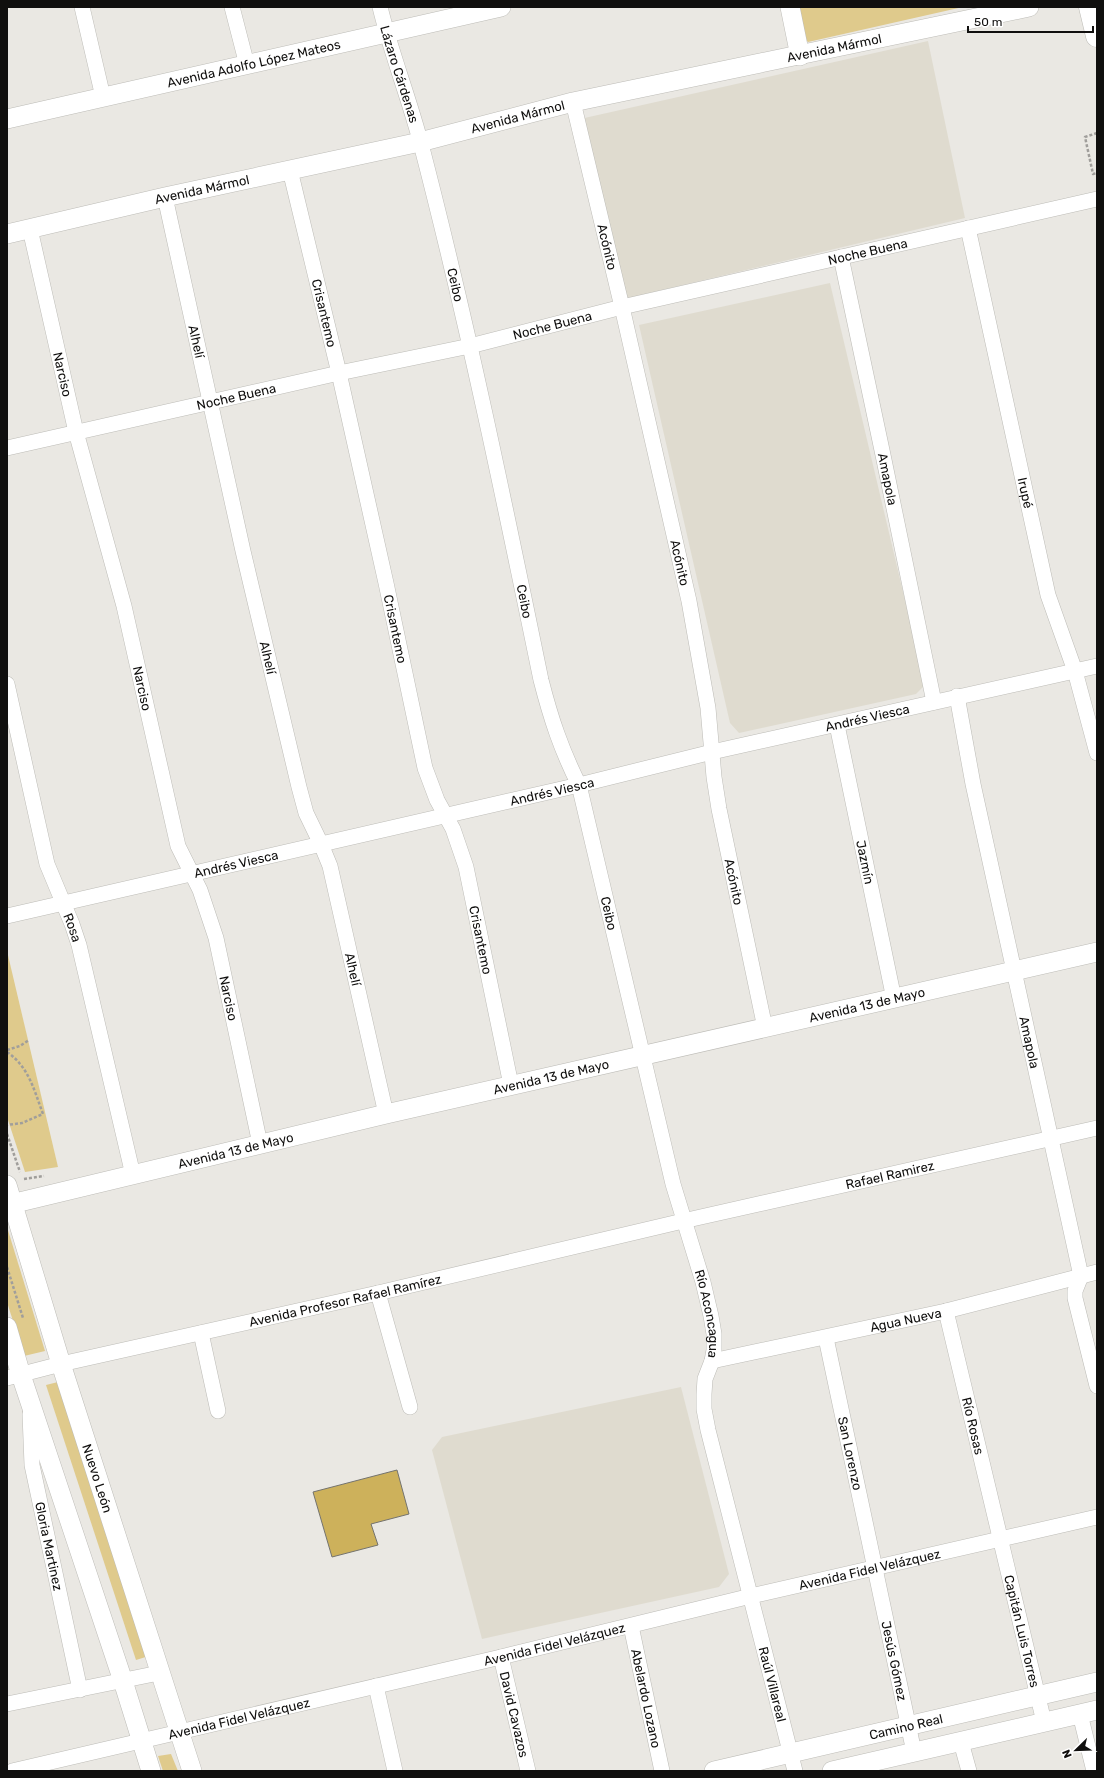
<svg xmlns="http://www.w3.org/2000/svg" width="1104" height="1778" font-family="Rubik,sans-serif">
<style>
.built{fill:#dfdbcf}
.green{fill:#dfca8c}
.building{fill:#cdb15b;stroke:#74736e}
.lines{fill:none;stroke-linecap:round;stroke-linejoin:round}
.minor-casing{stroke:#bdbcb7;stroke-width:16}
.tertiary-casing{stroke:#bdbcb7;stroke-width:20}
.secondary-casing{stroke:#bdbcb7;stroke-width:23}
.path{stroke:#a09e9b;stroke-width:2.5;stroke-dasharray:3 2;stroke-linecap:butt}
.minor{stroke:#fff;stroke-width:15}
.tertiary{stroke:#fff;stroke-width:19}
.secondary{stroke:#fff;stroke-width:22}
.labels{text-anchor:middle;stroke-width:3;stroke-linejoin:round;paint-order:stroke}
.street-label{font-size:13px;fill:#100f0e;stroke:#fff}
</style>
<rect width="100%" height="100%" fill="#eae8e3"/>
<g class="built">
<path d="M928,41l37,177 -341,81 -44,-180z"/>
<path d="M830,283l95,402 -9,9 -177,39 -9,-10 -91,-398z"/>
<path d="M681,1387l48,187 -10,13 -237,52 -50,-189 10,-13z"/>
</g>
<g class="green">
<path d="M795,7h168l-155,35 -8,-8z"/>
<path d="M7,951l51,216 -33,5 -18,-55z"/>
<path d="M7,1227l38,124 -21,5 -17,-54z"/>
<path d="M62,1381l87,275 -13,4 -90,-275z"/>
<path d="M171,1754l7,17h-15l-5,-15z"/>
</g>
<path class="building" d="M397,1470l12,44 -38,10 7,21 -46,12 -19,-65z"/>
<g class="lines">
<g class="minor-casing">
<g id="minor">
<path d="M82,7l21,90"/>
<path d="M232,7l15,58"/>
<path id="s1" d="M380,7c11,46 29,91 41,137 46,177 83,356 120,536 10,39 20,69 38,105l94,399 30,98 8,34 3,18v16l-2,11 -7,18 -1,15v15l4,21 87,341"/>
<path id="s2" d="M573,102l49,205 67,294 19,107 6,69 5,32 46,219"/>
<path id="s3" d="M290,170l49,203 47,210 39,185 12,32 16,29 13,38 45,218"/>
<path id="s4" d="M165,197l78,354 56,236 7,26 15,31 9,22 56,248"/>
<path id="s5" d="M968,228l80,367 27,76 22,82"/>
<path id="s6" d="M30,229l46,203 48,174 54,240 22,44 16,48 44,206"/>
<path id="s7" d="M841,257l42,198 51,247"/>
<path id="s8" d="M7,448l332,-75 131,-27 152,-39 475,-108"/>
<path id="s9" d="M7,684l40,180 25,60 7,21 54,230"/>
<path id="s10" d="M957,696l16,88 108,492 -6,15v7l22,88"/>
<path id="s11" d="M837,725l57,274"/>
<path id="s12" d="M7,916l572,-131 133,-33 385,-86"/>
<path d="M378,1293l32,114"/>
<path id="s13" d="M946,1311l98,411"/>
<path d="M201,1333l17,78"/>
<path id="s14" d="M826,1338l88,414"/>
<path id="s15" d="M712,1361l234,-50 151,-39"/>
<path id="s16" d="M7,1378l54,-14 317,-71 305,-72 414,-93"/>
<path id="s17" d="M30,1414l2,51 48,225"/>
<path id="s18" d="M631,1626l31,145"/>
<path id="s19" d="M501,1657l27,114"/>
<path d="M376,1686l19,85"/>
<path d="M7,1704l152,-31"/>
<path d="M1080,1714l14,57"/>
<path d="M961,1742l8,29"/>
<path id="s20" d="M12,1771l489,-114 250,-61 346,-79"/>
</g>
</g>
<g class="tertiary-casing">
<g id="tertiary">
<path d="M790,7l10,49"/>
<path id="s21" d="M7,119l494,-112"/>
<path id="s22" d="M7,234l158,-37 255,-55 153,-40 456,-95"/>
<path id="s23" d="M7,1185l54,179 131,407"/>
<path id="s24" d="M7,1205l379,-91 711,-162"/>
<path d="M7,1327l14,48 102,306 28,90"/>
<path id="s25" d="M714,1771l383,-89"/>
<path d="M832,1771l265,-61"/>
</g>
</g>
<g class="secondary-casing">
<path id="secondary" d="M1090,7l7,29"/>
</g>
<g class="path">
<path d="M1097,133l-12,4 8,37 4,-1"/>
<path d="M7,1050l13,-4 9,-6"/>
<path d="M7,1052c22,15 27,38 36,62l-21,9 -15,2"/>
<path d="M7,1134l13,38"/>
<path d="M24,1179l20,-3"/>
<path d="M7,1267l16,51"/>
</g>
<use href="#minor" class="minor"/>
<use href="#tertiary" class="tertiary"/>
<use href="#secondary" class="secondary"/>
</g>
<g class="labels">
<g class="street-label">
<text dy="5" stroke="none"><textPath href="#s22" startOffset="848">Avenida Mármol</textPath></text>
<text dy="5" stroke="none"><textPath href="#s21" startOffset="253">Avenida Adolfo López Mateos</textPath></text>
<text dy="5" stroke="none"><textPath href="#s1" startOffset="70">Lázaro Cárdenas</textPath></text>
<text dy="5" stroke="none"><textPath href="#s22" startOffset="524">Avenida Mármol</textPath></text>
<text dy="5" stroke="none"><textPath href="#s22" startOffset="200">Avenida Mármol</textPath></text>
<text dy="5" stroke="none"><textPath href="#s2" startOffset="149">Acónito</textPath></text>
<text dy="5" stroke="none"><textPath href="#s8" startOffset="883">Noche Buena</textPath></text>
<text dy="5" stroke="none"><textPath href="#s1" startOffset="288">Ceibo</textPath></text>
<text dy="5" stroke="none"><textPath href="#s3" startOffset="147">Crisantemo</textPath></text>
<text dy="5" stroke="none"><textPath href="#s8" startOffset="559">Noche Buena</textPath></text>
<text dy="5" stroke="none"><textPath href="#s4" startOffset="148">Alhelí</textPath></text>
<text dy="5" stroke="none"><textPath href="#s6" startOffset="149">Narciso</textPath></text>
<text dy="5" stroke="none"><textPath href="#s8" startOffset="235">Noche Buena</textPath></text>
<text dy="5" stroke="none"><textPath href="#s7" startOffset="227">Amapola</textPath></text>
<text dy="5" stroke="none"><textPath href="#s5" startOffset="271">Irupé</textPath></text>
<text dy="5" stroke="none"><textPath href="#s2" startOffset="473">Acónito</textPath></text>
<text dy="5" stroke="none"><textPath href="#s1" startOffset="612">Ceibo</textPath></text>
<text dy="5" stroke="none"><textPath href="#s3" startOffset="471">Crisantemo</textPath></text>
<text dy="5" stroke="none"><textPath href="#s4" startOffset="472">Alhelí</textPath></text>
<text dy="5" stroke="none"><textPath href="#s6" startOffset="473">Narciso</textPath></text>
<text dy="5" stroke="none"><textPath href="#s12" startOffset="883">Andrés Viesca</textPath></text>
<text dy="5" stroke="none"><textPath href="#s12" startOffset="559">Andrés Viesca</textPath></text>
<text dy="5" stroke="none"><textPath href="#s11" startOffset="140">Jazmín</textPath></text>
<text dy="5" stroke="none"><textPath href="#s12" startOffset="235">Andrés Viesca</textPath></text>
<text dy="5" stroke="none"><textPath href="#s2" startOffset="797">Acónito</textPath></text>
<text dy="5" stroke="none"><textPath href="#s1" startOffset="936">Ceibo</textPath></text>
<text dy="5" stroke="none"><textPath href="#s9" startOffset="253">Rosa</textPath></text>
<text dy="5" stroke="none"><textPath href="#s3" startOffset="795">Crisantemo</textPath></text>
<text dy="5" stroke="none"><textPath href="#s4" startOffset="796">Alhelí</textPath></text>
<text dy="5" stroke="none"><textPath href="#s6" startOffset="796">Narciso</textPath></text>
<text dy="5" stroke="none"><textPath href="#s24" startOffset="883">Avenida 13 de Mayo</textPath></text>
<text dy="5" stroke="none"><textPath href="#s10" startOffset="354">Amapola</textPath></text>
<text dy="5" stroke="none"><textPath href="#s24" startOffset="559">Avenida 13 de Mayo</textPath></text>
<text dy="5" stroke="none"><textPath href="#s24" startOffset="235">Avenida 13 de Mayo</textPath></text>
<text dy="5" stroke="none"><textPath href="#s16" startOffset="906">Rafael Ramirez</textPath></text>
<text dy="5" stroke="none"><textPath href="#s16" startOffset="347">Avenida Profesor Rafael Ramírez</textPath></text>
<text dy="5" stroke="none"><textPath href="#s1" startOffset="1349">Río Aconcagua</textPath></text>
<text dy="5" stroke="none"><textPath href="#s15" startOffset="198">Agua Nueva</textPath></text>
<text dy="5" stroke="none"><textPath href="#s13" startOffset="118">Río Rosas</textPath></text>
<text dy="5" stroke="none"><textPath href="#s14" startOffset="118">San Lorenzo</textPath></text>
<text dy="5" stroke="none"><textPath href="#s23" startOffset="307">Nuevo León</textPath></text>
<text dy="5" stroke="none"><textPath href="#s17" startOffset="134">Gloria Martinez</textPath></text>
<text dy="5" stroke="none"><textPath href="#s20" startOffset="881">Avenida Fidel Velázquez</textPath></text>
<text dy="5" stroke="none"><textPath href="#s13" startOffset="329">Capitán Luis Torres</textPath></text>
<text dy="5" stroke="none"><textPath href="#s20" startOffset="557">Avenida Fidel Velázquez</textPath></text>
<text dy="5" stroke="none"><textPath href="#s14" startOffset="330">Jesús Gómez</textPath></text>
<text dy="5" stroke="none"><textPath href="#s1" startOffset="1730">Raúl Villareal</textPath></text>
<text dy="5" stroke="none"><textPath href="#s18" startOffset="74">Abelardo Lozano</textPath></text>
<text dy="5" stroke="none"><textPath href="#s19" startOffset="59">David Cavazos</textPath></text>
<text dy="5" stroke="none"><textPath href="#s20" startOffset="233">Avenida Fidel Velázquez</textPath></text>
<text dy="5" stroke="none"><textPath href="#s25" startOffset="197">Camino Real</textPath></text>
</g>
</g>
<rect width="1104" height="1778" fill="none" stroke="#100f0e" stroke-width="16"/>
<g transform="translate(1076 1750) rotate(247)" stroke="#ffffff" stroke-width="3" paint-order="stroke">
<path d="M0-3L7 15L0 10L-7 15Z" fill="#100f0e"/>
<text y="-6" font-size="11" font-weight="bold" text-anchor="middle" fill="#100f0e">N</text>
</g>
<path d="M968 26v6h125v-6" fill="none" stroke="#100f0e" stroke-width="2"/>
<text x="974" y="26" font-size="12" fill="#100f0e" stroke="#ffffff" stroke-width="3" paint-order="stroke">50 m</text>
</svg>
